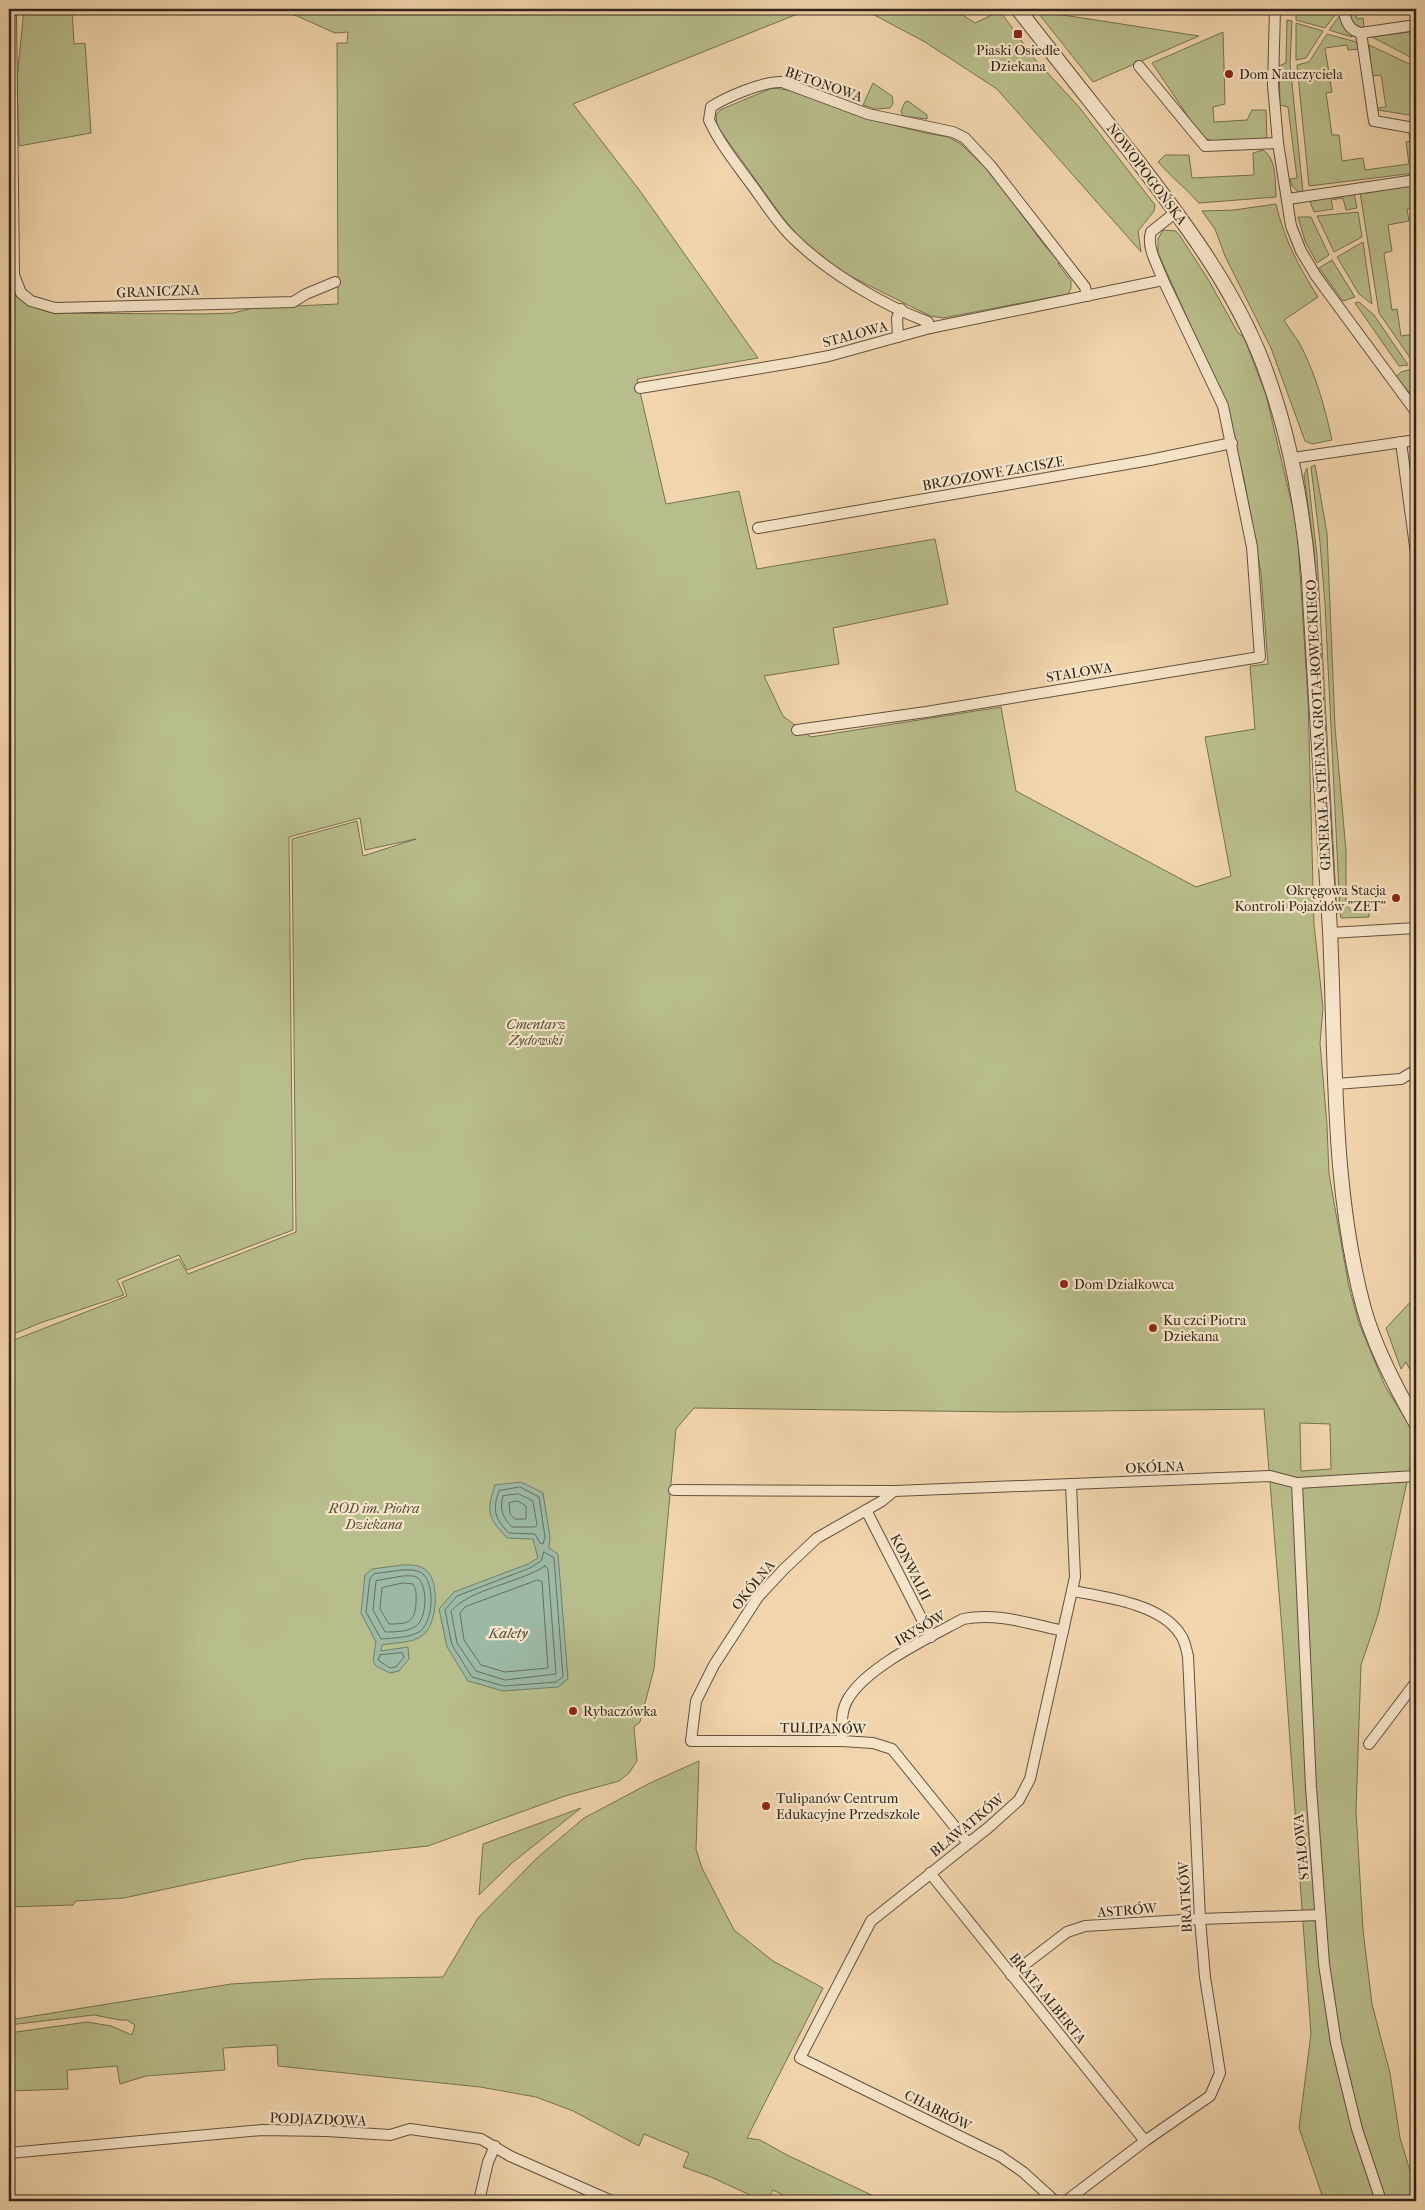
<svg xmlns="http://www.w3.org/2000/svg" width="1425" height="2210" font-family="'IM FELL French Canon',serif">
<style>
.green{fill:#b8be8b;stroke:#757253;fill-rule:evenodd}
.water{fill:#9cb9a4;stroke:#727e6d}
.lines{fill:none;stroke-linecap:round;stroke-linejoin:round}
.shore{stroke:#676f60;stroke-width:1}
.minor-casing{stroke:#62513f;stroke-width:12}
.tertiary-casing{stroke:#62513f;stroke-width:16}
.minor{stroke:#f6e4c9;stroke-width:10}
.tertiary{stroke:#f6e4c9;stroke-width:14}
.poi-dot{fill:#8f2418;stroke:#f6e4c9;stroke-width:2}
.labels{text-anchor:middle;stroke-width:4.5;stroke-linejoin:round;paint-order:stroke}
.poi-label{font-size:14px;fill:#32251b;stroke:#f6e4c9;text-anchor:start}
.street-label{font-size:14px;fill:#32251b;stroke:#f6e4c9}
.park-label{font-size:14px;font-style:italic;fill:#544b37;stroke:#f6e4c9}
.water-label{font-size:15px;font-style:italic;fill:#4c4a3d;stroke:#f6e4c9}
</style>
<rect width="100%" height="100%" fill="#f1d5ac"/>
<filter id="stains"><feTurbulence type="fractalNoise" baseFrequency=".004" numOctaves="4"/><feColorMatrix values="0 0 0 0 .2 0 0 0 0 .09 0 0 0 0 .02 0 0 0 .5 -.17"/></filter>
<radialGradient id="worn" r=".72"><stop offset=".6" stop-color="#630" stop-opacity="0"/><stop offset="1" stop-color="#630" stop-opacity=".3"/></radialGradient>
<g class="green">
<path d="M24,9h48l2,35 11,-1 6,90 -72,13 -2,-67z"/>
<path d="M289,9h521l-237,95 67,87 118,167 -121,21 29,125 73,-13 18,78 178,-30 13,65 -115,24 6,36 -75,12 19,40 28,21 190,-30 15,84 180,96 35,-11 -26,-139 50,-8 -5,-63 18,-2 -7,-91 -17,-94 -17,-73 -69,-153v-14l5,-9 13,1 4,5 28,43 30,54 6,4 22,58 31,131 11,173 6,225 9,84 -3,35 7,82 2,49 20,113 10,36 26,63 31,50v19l-6,13 -32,147 -17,50 -5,146 7,119 9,74 18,69 10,65 16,52v11h-92l-25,-73 12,-94 -29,-404 -18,-221 -257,3 -313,-4 -18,21 -22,240 -14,53 -6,5 3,34 -8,12 -10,8 -54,15 -137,50 -123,13 -181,39 -48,3 -3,4 -64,2v-565l118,-46 -5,-14 57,-23 9,15 108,-42 -4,-393 65,-18 6,35 53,-17 -51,11 -5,-32 -71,19 4,393 -106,40 -8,-15 -62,25 7,15 -84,28 -31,13v-1057c8,22 24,30 46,34l148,1 30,-1 20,-5 85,-4 -1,-261h10l1,-11 -13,1 -47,-21zM1300,1423l30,1 1,45 -30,2z"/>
<path d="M863,9h90l22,14 25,-12 33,46 46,50 76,98 -1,6 -16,20 3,21 -144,-163 -72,-47z"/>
<path d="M1035,9h12l3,4 149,23 -106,46z"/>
<path d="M1296,9h17l1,4 24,-4v2l-13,17 -29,-8z"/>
<path d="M1347,9h8l2,10 6,-1 1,9 -3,1 -12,-7z"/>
<path d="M1340,15l12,22 -23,-7z"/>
<path d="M1287,20l5,1 -2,43 13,128 -3,1 -8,-7 -2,-7 7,-1 -9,-71 -8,-2 -1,-39 7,-3z"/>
<path d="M1296,23l27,8 -17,27 -10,2z"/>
<path d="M1416,31v29l-44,-23z"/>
<path d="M1223,32l2,72 -12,3 1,15 33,-2 5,-10h14l1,29 -53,3 -12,-5 -50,-74z"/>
<path d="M1327,34l33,9 1,6 -13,1 -1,-5 -22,3 7,44 -6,1 6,42h7l3,26 21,-3 2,12 44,-6 -3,-22 5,-1 4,32 -106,13 -12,-121 12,-3z"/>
<path d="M1369,45l47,22v55l-1,-6 -37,-6 -1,-2 9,-1 -5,-32 -9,1z"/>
<path d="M873,83l19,13 1,8 -3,4 -15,1 -12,-4z"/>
<path d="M772,88l17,2 88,31 48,12 23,4 13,7 29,28 55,74 15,16 -2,2 13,17v7l-3,6 -125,24 -12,-2 -13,-6 -78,-39 -35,-27 -22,-26 -66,-92 -1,-11 4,-5z"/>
<path d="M908,101l19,14v4l-24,-3 -2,-5 4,-9z"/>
<path d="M1263,150c14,9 12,32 13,47l-77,6c-13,-15 -28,-26 -41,-41l7,-7h24l3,23 62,-3 -1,-22z"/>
<path d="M1416,184v24l-9,1 2,12 -21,4 4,26 -8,2 8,57 5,-1 4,27 15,-2v28h-3l-34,-49 -19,-121z"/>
<path d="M1354,193l3,15 -11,2 -3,-12 -12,2 2,9 -19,3 -5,-13z"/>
<path d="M1276,204c8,35 23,63 42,93l-34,23c5,9 12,17 17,26 15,29 24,62 31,94l-20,4 -7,-3 -34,-93 -46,-92 -10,-27 -13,-18 32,-1z"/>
<path d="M1358,212l4,25 -28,15 -17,-36z"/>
<path d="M1298,217h13l18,38 -12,8 -12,-22z"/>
<path d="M1363,242l9,62 -13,-10 -22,-37z"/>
<path d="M1332,260l23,37 -12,4 -24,-33z"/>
<path d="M1359,302l15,13 34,50 -9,1 -44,-63z"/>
<path d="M1416,368v32l-20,-23 5,-5z"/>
<path d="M1315,465l12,68 8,194 11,124v53l7,9 16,-1v5l-28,1 -1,-5 -15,-309 -5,-61 -9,-76z"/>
<path d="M1307,468l10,87 20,360 -1,1 -22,-367 -10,-74z"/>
<path d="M1416,1296v85l-10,-19 -5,7 -15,-41z"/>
<path d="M699,1761l-3,88 6,19 32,62 39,31 50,27 -76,150 13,2 27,15 97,46h-89l-22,-11 -6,11h-4l-52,-24 -28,-10 6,-14 -45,-19 -5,12 -66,-35 -37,-14 -56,-10 -202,-21 -1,-21 -54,3 2,22 -79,6 -26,8 -3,-18 -50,4 1,19 -59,2v-58l78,-11 24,4 21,9 3,-10 -8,-5h-7l-26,-5 -85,10v-5l222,-36 89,-5 123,-2 35,-59 59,-60 47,-40 66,-35z"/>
<path d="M581,1808l-69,55 -33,32 4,-51z"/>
</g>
<g class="water">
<path d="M521,1482l22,11 7,44 -1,11 9,6 10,125 -10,8 -55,4 -35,-10 -21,-34 -8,-38 15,-17 74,-28 10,-6 -5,-19 -26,-1c-19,-20 -21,-26 -12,-53z"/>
<path d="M402,1565c9,0 17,-1 25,6 13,12 10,54 -4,64 -11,9 -28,7 -41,10l-1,6 27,-4 1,12 -10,12 -9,2 -14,-7 -3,-5 3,-19 -15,-29 4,-38 7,-6z"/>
</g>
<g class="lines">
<g class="shore">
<path d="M520,1487l19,10 6,40 -2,7 -3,-1 -5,-9 -26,-1c-14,-14 -17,-23 -10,-42z"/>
<path d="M519,1494l14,7 4,24 -2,2h-23c-9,-9 -13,-18 -9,-31z"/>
<path d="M518,1501l8,5v13h-11l-5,-5 -1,-11z"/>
<path d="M544,1552l10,6 9,119 -7,5 -52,4 -32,-9 -20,-32 -7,-35 12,-14 73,-28 11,-7z"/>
<path d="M545,1566l3,3 8,105 -51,6 -29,-9 -19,-28 -6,-32c21,-23 66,-27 94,-45z"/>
<path d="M402,1570c8,0 16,-1 22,5 11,12 9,48 -5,57 -11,6 -26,6 -38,7l-15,-27 4,-34 4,-4z"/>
<path d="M403,1576c5,0 11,-1 15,2 10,9 9,40 -2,48 -8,6 -22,6 -31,6l-12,-22 3,-29z"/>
<path d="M538,1580l4,2 6,86 -43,4 -24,-7 -17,-25 -4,-27 5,-6z"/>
<path d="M403,1583l10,1c4,6 3,12 3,19 -1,20 -9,21 -27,21l-9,-15 2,-21z"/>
<path d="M402,1653l2,4 -8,10 -6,1 -12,-8 2,-5z"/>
</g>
<g class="minor-casing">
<g id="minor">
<path d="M11,9l3,266 7,18 10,8 24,7 238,-6 13,-8 29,-12"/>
<path d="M1275,9l-2,76 5,58 13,83 10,25 15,25 100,136"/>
<path d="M1343,9c3,12 5,21 18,24l55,-8"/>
<path d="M1361,33l13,88 40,7 2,15"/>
<path d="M1139,66l66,80 73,-3"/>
<path d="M1288,199l128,-19"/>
<path d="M930,328l-2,-6c-46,-17 -104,-52 -138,-87 -16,-16 -28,-37 -42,-55 -14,-19 -29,-38 -39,-60l2,-13c15,-10 53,-26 71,-25l86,32 85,18 12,6 26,28 94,121 2,9"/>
<path d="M898,337l-1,-19 4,-9"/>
<path d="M640,388l152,-25 37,-7 101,-28 233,-48c-5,-14 -17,-33 -12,-48l25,-20"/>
<path d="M1401,442l15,112"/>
<path d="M1293,458l123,-18"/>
<path d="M758,528l392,-68 82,-17"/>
<path d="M797,730l129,-18 334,-55 -8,-110 -29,-141 -60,-126"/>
<path d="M1330,933l86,-5"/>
<path d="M1336,1084l65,-5 15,-9"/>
<path d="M1297,1483l14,304 13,177 12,79 21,86 24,72"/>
<path d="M674,1490l220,1 376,-15 27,7 119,-7"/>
<path d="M894,1491l-12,10 -65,37 -33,31 -26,28 -44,68 -18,36 -5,40h151l31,2 19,6 76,94"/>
<path d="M866,1510l65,127"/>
<path d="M842,1741c0,-14 -2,-29 6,-42 18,-32 82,-62 115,-80 33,-7 68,5 100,12"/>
<path d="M1369,1744l47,-62"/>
<path d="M930,1873l215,268"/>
<path d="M1011,1975l56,-43 18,-6 115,-7 120,-4"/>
<path d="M9,2153l253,-23 65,1 63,4 20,-6 71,10 29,17 102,45"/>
<path d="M479,2201l9,-39 7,-16"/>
<path d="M1055,2201l-32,-29 -23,-16 -200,-98 71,-137 118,-94 30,-27 11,-21 45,-202 -4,-93"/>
<path d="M1066,2201l79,-60 65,-45 10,-23 -15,-96 -5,-58 -12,-263c-2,-7 -3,-16 -8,-22 -19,-30 -75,-37 -107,-43"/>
</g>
</g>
<g class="tertiary-casing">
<path id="tertiary" d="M1018,9c40,52 81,103 121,154 45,59 90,119 119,188 30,73 44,148 51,227 6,118 14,236 21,353 6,126 1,256 34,378 11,39 32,79 52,114"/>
</g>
<use href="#minor" class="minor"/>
<use href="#tertiary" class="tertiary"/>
</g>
<g class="poi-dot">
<rect x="1013" y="29" width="10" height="10" rx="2.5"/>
<circle cx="1229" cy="74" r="5"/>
<circle cx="1396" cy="898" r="5"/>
<circle cx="1064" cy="1284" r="5"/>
<circle cx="1153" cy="1328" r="5"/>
<circle cx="573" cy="1711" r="5"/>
<circle cx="766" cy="1806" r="5"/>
</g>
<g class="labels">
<g class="poi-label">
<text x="1018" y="55" text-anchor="middle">Piaski Osiedle<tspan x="1018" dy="16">Dziekana</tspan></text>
<text x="1239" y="79">Dom Nauczyciela</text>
<text x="1386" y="895" text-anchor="end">Okręgowa Stacja<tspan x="1386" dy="16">Kontroli Pojazdów "ZET"</tspan></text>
<text x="1074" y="1289">Dom Działkowca</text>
<text x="1163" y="1325">Ku czci Piotra<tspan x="1163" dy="16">Dziekana</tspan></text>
<text x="583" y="1716">Rybaczówka</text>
<text x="776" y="1803">Tulipanów Centrum<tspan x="776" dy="16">Edukacyjne Przedszkole</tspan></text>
</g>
<g class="street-label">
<text transform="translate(824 84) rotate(19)" y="5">BETONOWA</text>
<text transform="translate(1147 174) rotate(53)" y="5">NOWOPOGOŃSKA</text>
<text transform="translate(158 291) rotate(-2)" y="5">GRANICZNA</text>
<text transform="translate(855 334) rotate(-15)" y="5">STALOWA</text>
<text transform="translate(993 473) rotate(-10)" y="5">BRZOZOWE ZACISZE</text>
<text transform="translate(1079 672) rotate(-9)" y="5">STALOWA</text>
<text transform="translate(1318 725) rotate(-93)" y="5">GENERAŁA STEFANA GROTA-ROWECKIEGO</text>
<text transform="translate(1155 1467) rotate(-2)" y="5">OKÓLNA</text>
<text transform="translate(911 1567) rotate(63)" y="5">KONWALII</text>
<text transform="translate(753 1585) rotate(-51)" y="5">OKÓLNA</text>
<text transform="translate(920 1628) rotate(-30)" y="5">IRYSÓW</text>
<text transform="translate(823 1728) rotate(1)" y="5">TULIPANÓW</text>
<text transform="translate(967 1825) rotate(-39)" y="5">BŁAWATKÓW</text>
<text transform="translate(1301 1847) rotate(-95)" y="5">STALOWA</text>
<text transform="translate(1185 1897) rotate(-93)" y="5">BRATKÓW</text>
<text transform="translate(1127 1910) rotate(-4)" y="5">ASTRÓW</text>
<text transform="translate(1048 1998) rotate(51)" y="5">BRATA ALBERTA</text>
<text transform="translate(938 2110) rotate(27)" y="5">CHABRÓW</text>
<text transform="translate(318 2119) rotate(2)" y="5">PODJAZDOWA</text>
</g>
<g class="park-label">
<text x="536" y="1029">Cmentarz<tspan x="536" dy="16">Żydowski</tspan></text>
<text x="374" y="1513">ROD im. Piotra<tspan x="374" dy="16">Dziekana</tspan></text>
</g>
<g class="water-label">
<text x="508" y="1638">Kalety</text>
</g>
</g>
<rect width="1425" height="2210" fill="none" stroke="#f1d5ac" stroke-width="30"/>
<rect x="10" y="10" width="1405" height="2190" fill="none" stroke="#32251b" stroke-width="2.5"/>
<rect x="15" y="15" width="1395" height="2180" fill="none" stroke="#32251b"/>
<rect width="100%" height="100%" filter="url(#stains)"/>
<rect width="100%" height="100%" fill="url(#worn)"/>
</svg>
